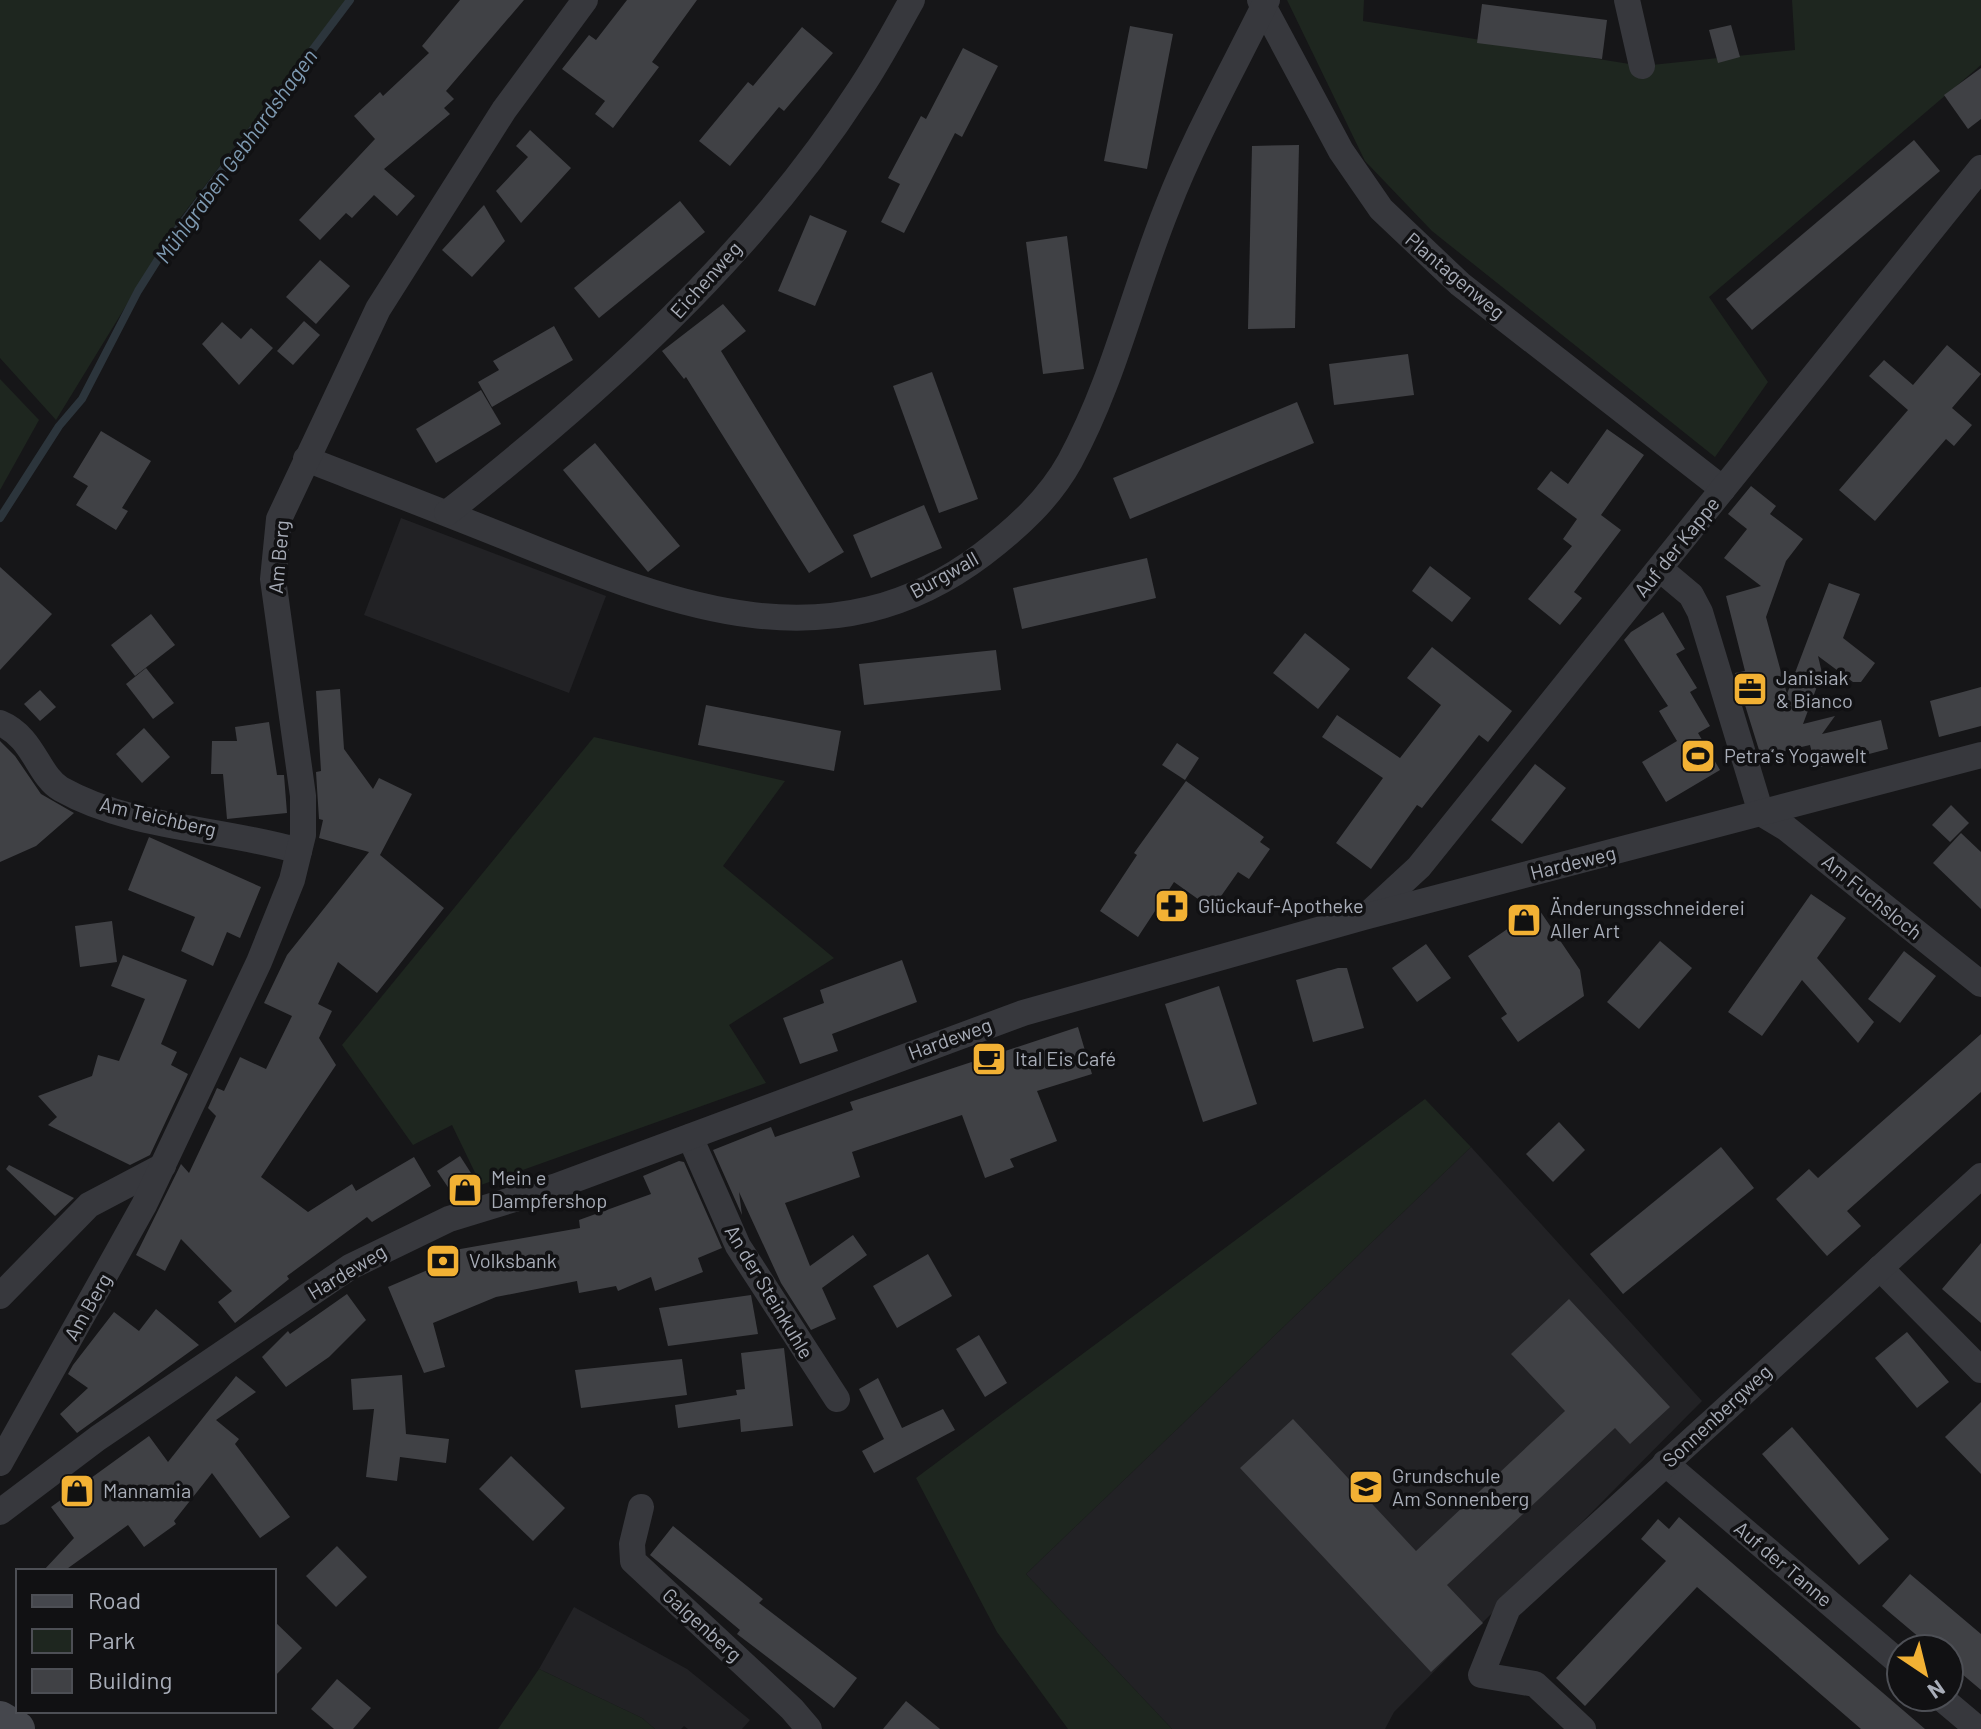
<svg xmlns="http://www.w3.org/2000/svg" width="1981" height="1729" font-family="Barlow,sans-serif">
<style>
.built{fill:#222225}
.green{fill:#1e261f}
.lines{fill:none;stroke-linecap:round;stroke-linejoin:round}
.stream{stroke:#2c353c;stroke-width:8}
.building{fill:#404145}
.minor{stroke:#37383d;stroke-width:26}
.secondary{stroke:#45474d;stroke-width:36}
.labels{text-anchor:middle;stroke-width:7;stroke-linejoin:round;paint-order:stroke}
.street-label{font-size:20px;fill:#a8adb8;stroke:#111113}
.poi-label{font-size:20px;fill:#a8adb8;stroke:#111113;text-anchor:start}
.water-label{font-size:22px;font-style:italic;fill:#7f9bb3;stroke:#111113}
</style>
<rect width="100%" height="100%" fill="#161618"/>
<g class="built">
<path d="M401,518l205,78 -37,97 -205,-78z"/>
<path d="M1471,1147l231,254 -308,311 -9,17h-213l-146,-155z"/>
<path d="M574,1607l113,62 63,51 -8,9h-54l-4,-3 -3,3h-26l-13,-11 -103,-49z"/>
</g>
<g class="green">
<path d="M0,0h346l-168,221 -122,199 -56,-62z"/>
<path d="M1287,0h77l-1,21 279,45 153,-16 -3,-50h189v65l-272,232 59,85 -53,75 -283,-226 -67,-70z"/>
<path d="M0,379l39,41 -39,70z"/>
<path d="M594,737l191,44 -62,85 111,92 -105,67 37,58 -285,102 -29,-60 -39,20 -71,-100z"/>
<path d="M1425,1099l46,48 -445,427 146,155h-104l-71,-97 -81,-154z"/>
<path d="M539,1669l103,49 13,11h-157z"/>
</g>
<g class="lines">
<path class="stream" d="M0,518l59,-92 23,-27 56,-108 36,-57 176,-234"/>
</g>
<g class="building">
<path d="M460,0h64l-78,91 8,8 -10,9 6,6 -66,55 31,27 -18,20 -23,-21 -22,23 -6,-5 -26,27 -21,-20 76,-81 -21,-23 26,-24 3,4 46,-43 -7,-7z"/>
<path d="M627,0h70l-45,62 7,5 -46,61 -18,-14 10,-13 -43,-32 27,-34 7,5z"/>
<path d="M1482,4l125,16 -5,39 -125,-16z"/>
<path d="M1731,25l9,32 -22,6 -9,-33z"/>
<path d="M1130,26l43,8 -26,135 -43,-8z"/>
<path d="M802,27l31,26 -49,58 -5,-4 -49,59 -31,-25 49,-59 5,4z"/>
<path d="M963,48l35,18 -36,71 -7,-4 -51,100 -23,-11 19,-38 -12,-6 33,-62 5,3z"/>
<path d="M1981,68v51l-13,10 -24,-34z"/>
<path d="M530,130l41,38 -50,55 -25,-32 32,-34 -12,-11z"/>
<path d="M1914,140l26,31 -188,159 -26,-31z"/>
<path d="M1299,145l-4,183 -47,1 4,-183z"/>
<path d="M680,201l25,31 -106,86 -25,-30z"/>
<path d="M484,205l21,36 -33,36 -30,-27z"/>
<path d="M810,215l37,16 -32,75 -37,-15z"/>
<path d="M1067,236l17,133 -41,5 -17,-132z"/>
<path d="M320,260l30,26 -34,38 -30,-27z"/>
<path d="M723,304l23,27 -25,20 123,201 -35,21 -123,-196 -2,2 -22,-28z"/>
<path d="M304,321l16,14 -27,30 -16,-14z"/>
<path d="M222,322l19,17 10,-11 22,20 -34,37 -37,-41z"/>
<path d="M554,326l19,34 -81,47 -14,-25 21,-12 -6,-9z"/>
<path d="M1947,345l34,29 -29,34 20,17 -18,21 -8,-7 -71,82 -36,-31 69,-80 -39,-34 15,-16 29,25z"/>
<path d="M1408,354l6,41 -80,10 -5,-41z"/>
<path d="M932,372l46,127 -39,14 -46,-127z"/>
<path d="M481,390l20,34 -65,39 -20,-34z"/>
<path d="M1297,402l17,41 -184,76 -17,-41z"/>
<path d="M1607,429l37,26 -43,60 20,15 -47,62 8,6 -22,27 -32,-26 44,-53 -9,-7 14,-20 -40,-30 14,-18 17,13z"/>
<path d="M101,431l50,30 -29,47 6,3 -12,19 -40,-25 12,-19 -15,-9z"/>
<path d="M595,443l85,103 -32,26 -85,-102z"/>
<path d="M1751,486l25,20 -6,8 33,25 -17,22 -20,56 21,77 42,-111 31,11 -17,44 32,25 -14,19h-8l-35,-26 4,17 -19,51 32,-8 -13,18 59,-14 7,29 -72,19 -6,-23 -42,10 -9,-5 -24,-77 10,-2 -19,-75 35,-10 -37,-28 23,-29 -19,-15z"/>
<path d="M924,505l18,43 -71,30 -18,-43z"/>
<path d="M1147,558l9,40 -134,31 -9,-41z"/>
<path d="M1430,566l41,32 -19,24 -40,-31z"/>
<path d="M0,567l52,47 -52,56z"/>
<path d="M1663,612l22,37 -9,5 21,34 -7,4 20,34 -12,7 22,37 -54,32 -24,-40 35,-21 -18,-30 9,-5 -44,-66 7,-8z"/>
<path d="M151,614l24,31 -40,31 -24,-31z"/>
<path d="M1305,633l45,36 -32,40 -45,-36z"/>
<path d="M1432,647l80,64 -24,31 -9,-7 -57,73 -5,-3 -46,64 -35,-26 47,-65 -61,-41 15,-22 63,43 41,-53 -34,-27z"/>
<path d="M996,650l5,40 -137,15 -5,-41z"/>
<path d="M146,668l28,35 -21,16 -27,-35z"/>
<path d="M1981,687v39l-42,11 -9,-36z"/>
<path d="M340,689l4,60 29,40 6,-11 33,16 -32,61 64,53 -67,85 -39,-31 -20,42 14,7 -13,27 17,27 -75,112 47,35 44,-28 4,7 58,-34 17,29 -59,36 -5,-5 -80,59 2,3 -54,44 -17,-21 14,-11 -51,-52 -16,32 -29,-16 45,-91 8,9 27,-57 -8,-8 9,-20 7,3 16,-34 26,12 26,-53 -28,-13 23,-48 82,-103 -50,-14 4,-18 -4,-1 -3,-47 5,-1 -5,-80z"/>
<path d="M40,690l16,17 -16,14 -16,-17z"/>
<path d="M706,705l135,26 -7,40 -136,-26z"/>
<path d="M269,722l8,53h7l3,38 -60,6 -4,-45h-12l1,-33h25l-2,-14z"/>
<path d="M144,728l26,29 -28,26 -26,-29z"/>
<path d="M0,741l15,15 26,38 33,19 -38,33 -36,16z"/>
<path d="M1177,743l22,15 -14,22 -23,-15z"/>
<path d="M1535,764l31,24 -44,56 -31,-24z"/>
<path d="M1186,781l78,56 -4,5 10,7 -21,30 -11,-7 -26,37 -38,-27 -36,55 -38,-26 37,-56 -3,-2z"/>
<path d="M1951,805l18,18 -19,19 -18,-17z"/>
<path d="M1961,833l20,19v57l-48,-46z"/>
<path d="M149,837l112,50 -21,51 -13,-6 -14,34 -32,-15 14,-34 -67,-27z"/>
<path d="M1811,894l35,24 -29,40 57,64 -16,21 -56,-63 -40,56 -34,-24z"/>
<path d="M1538,908l42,62 4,26 -66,46 -17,-24 6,-4 -39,-58z"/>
<path d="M112,921l5,41 -37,5 -5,-41z"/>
<path d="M1660,941l32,27 -53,61 -32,-27z"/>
<path d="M1426,944l25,34 -34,24 -25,-34z"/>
<path d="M1904,951l32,25 -36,47 -32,-24z"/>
<path d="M123,955l64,25 -26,64 16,8 -6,13 17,9 -38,81 -20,10 -82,-40 9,-8 -19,-21 54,-20 6,-21 21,6 26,-62 -34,-13z"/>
<path d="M902,960l15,42 -85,32 6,17 -38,13 -17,-46 41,-15 -4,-13z"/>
<path d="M1338,968h9l17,60 -51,14 -17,-62z"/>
<path d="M1219,986l38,118 -54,18 -38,-118z"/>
<path d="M1078,1027l14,47 -55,17 20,50 -47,18 4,8 -29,11 -23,-63 -110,37 8,25 -75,26 25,63 43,-31 14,20 -45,33 14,31 -25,11 -30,-47 -42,-91 3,23 -29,-65 58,-23 4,10 78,-27 -3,-8z"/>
<path d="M1981,1034v58l-134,119 14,15 -34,30 -51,-57 33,-30 9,9z"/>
<path d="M1559,1122l26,28 -32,32 -27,-28z"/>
<path d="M1721,1147l33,41 -131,106 -33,-40z"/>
<path d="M460,1156l20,31 -26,9 -17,-25z"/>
<path d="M679,1161l5,1 38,86 -24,10 5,14 -48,19 -4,-14 -33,14 -2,-5 -37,7 -2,-12 -81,16 -63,26 12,44 -21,6 -36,-86 49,-21 -5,-12 148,-26 -1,-8 72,-26 -8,-18z"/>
<path d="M9,1165l65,33 -19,18 -49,-47z"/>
<path d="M1981,1243v80l-39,-34z"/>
<path d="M928,1254l24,42 -55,32 -24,-42z"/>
<path d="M347,1294l19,26 -37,37 -43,30 -24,-30 26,-26 2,3z"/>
<path d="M751,1295l7,39 -90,12 -9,-38z"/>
<path d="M1569,1299l101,108 -40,37 -15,-16 -168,157 36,38 -52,49 -191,-204 53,-49 123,132 149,-140 -54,-57z"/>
<path d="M156,1309l43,36 -122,88 -17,-19 28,-26 -20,-14 5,-9 41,-53 25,19z"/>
<path d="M1907,1332l42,50 -32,26 -42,-50z"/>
<path d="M979,1335l28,48 -22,14 -29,-48z"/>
<path d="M784,1348l9,78 -52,6 -1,-13 -62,9 -3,-23 62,-10 -1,-5 9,-1 -4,-36z"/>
<path d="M682,1359l5,36 -106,13 -6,-38z"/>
<path d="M402,1375l4,59 43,5 -3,24 -46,-6 -3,24 -31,-4 8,-68 -21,1 -2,-31z"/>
<path d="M236,1376l20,16 -40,28 23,19 -4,5 55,73 -30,21 -48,-65 -38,48 2,3 -32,23 -16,-22 -64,46h-21l31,-33 -23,-31 98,-71 19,26z"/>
<path d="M878,1378l24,50 41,-19 12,21 -81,43 -12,-22 22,-12 -25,-50z"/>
<path d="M1981,1402v72l-36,-37z"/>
<path d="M1792,1427l97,112 -30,26 -97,-111z"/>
<path d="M511,1456l54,52 -32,33 -54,-52z"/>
<path d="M1679,1517l112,97 134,115h-64l-164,-142 -112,119 -29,-28 110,-117 -25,-22 17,-20 11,10z"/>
<path d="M673,1526l90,73 -4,4 98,75 -23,30 -97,-74 3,-4 -90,-75z"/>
<path d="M337,1546l30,31 -31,30 -30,-31z"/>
<path d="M1910,1574l71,60v56l-32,-27v-14h-16l-51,-43z"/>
<path d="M274,1621l28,27 -28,29z"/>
<path d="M337,1679l34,29 -18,21h-19l-23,-20z"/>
<path d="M906,1701l34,28h-57z"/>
</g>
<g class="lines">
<g class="minor">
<path d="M1260,0l81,151 40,58 79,75 263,205"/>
<path d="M1627,0l15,66"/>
<path d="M306,459c67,26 135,52 202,79 159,64 319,134 475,16 34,-26 66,-55 87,-93 44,-81 63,-169 97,-253 28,-72 66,-139 100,-208"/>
<path d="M447,513c155,-122 305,-257 413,-424 19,-28 35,-59 52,-89"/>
<path d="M1660,569l31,26 9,17 61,201"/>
<path d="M0,723c34,14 38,53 61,66 71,40 161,39 238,62"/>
<path d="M1761,813l25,15 195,156"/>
<path d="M1366,916l53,-49 562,-699"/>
<path d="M690,1137l48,109 99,153"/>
<path d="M1880,1268l101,102"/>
<path d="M0,1296l89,-91 74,-39"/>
<path d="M0,1463l144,-258 115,-243 33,-82 11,-45v-39l-30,-217 6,-60 99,-210 126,-199 81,-110"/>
<path d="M1665,1463l236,201"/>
<path d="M641,1507l-9,37 1,17 159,148 17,20"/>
<path d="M0,1512l98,-74 252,-171 99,-48 108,-33 466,-173 341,-96 617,-162"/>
<path d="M1940,1697l38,32"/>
<path d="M1583,1729l-48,-45 -54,-9 27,-67 473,-432"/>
</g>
<path class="secondary" d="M0,1719l17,10"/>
</g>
<defs>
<g id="office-square" transform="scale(1.8)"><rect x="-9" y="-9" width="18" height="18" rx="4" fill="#f2b134" stroke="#111113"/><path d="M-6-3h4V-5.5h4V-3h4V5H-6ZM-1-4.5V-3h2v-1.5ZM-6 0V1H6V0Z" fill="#111"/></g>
<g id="stadium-square" transform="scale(1.8)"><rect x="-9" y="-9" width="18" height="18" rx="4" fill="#f2b134" stroke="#111113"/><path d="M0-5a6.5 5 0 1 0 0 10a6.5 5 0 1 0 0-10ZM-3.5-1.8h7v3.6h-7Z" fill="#111"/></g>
<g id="pharmacy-square" transform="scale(1.8)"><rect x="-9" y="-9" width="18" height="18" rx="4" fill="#f2b134" stroke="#111113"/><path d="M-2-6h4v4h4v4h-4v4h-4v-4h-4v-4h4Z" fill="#111"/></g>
<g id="shop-square" transform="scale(1.8)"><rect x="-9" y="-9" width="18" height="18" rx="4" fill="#f2b134" stroke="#111113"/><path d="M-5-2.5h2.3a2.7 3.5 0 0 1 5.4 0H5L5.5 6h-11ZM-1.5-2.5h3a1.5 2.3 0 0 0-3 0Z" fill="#111"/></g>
<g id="cafe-square" transform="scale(1.8)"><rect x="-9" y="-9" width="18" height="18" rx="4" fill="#f2b134" stroke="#111113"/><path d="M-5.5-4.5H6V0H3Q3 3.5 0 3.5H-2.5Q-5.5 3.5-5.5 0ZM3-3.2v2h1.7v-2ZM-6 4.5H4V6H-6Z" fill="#111"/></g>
<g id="bank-square" transform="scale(1.8)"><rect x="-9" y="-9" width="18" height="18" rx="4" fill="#f2b134" stroke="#111113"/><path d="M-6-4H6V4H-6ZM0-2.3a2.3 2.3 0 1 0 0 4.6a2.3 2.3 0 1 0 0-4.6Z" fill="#111"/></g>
<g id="school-square" transform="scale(1.8)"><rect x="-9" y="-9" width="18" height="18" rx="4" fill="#f2b134" stroke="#111113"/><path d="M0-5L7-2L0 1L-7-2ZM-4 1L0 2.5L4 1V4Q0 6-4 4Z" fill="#111"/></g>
</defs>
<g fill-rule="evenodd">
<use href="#office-square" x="1750" y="689"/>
<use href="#stadium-square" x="1698" y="756"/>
<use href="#pharmacy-square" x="1172" y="906"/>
<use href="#shop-square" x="1524" y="920"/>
<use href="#cafe-square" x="989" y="1059"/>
<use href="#shop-square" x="465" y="1190"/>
<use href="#bank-square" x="443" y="1261"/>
<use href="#school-square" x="1366" y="1487"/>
<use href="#shop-square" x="77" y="1491"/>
</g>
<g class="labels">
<g class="street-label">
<text transform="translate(1455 276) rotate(40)" y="7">Plantagenweg</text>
<text transform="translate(706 280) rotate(-48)" y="7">Eichenweg</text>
<text transform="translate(1677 547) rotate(-51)" y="7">Auf der Kappe</text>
<text transform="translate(279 557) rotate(-85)" y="7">Am Berg</text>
<text transform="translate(944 575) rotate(-29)" y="7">Burgwall</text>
<text transform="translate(158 817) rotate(13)" y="7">Am Teichberg</text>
<text transform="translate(1573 863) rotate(-14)" y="7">Hardeweg</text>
<text transform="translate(1872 897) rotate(39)" y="7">Am Fuchsloch</text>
<text transform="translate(950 1039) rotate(-20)" y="7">Hardeweg</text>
<text transform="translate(347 1272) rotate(-31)" y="7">Hardeweg</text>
<text transform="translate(769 1292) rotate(59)" y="7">An der Steinkuhle</text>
<text transform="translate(88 1307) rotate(-60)" y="7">Am Berg</text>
<text transform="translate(1717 1416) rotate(-43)" y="7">Sonnenbergweg</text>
<text transform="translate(1783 1564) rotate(40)" y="7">Auf der Tanne</text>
<text transform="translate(702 1625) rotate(42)" y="7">Galgenberg</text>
</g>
<g class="poi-label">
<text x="1776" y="685">Janisiak<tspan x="1776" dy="23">&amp; Bianco</tspan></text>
<text x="1724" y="763">Petra´s Yogawelt</text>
<text x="1198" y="913">Glückauf-Apotheke</text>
<text x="1550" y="915">Änderungsschneiderei<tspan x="1550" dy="23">Aller Art</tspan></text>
<text x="1015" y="1066">Ital Eis Café</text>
<text x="491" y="1185">Mein e<tspan x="491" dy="23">Dampfershop</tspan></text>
<text x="469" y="1268">Volksbank</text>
<text x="1392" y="1483">Grundschule<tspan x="1392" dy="23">Am Sonnenberg</tspan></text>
<text x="103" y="1498">Mannamia</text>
</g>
<g class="water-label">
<text transform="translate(236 156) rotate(-54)" y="8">Mühlgraben Gebhardshagen</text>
</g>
</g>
<rect x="16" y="1569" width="260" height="144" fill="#111113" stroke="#4d4f55" stroke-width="2"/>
<rect x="32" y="1595" width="40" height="12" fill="#45474d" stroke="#4d4f55" stroke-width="2"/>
<text x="88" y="1609" font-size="24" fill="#a8adb8">Road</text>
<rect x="32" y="1629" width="40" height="24" fill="#1e261f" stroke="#4d4f55" stroke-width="2"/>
<text x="88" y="1649" font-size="24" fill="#a8adb8">Park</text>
<rect x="32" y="1669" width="40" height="24" fill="#404145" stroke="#4d4f55" stroke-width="2"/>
<text x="88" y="1689" font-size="24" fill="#a8adb8">Building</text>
<g transform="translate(1925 1673) rotate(145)"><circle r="38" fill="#111113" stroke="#4d4f55" stroke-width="2"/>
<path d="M0-6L14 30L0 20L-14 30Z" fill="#f2b134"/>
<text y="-12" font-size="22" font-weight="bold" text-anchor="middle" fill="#a8adb8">N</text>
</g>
</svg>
